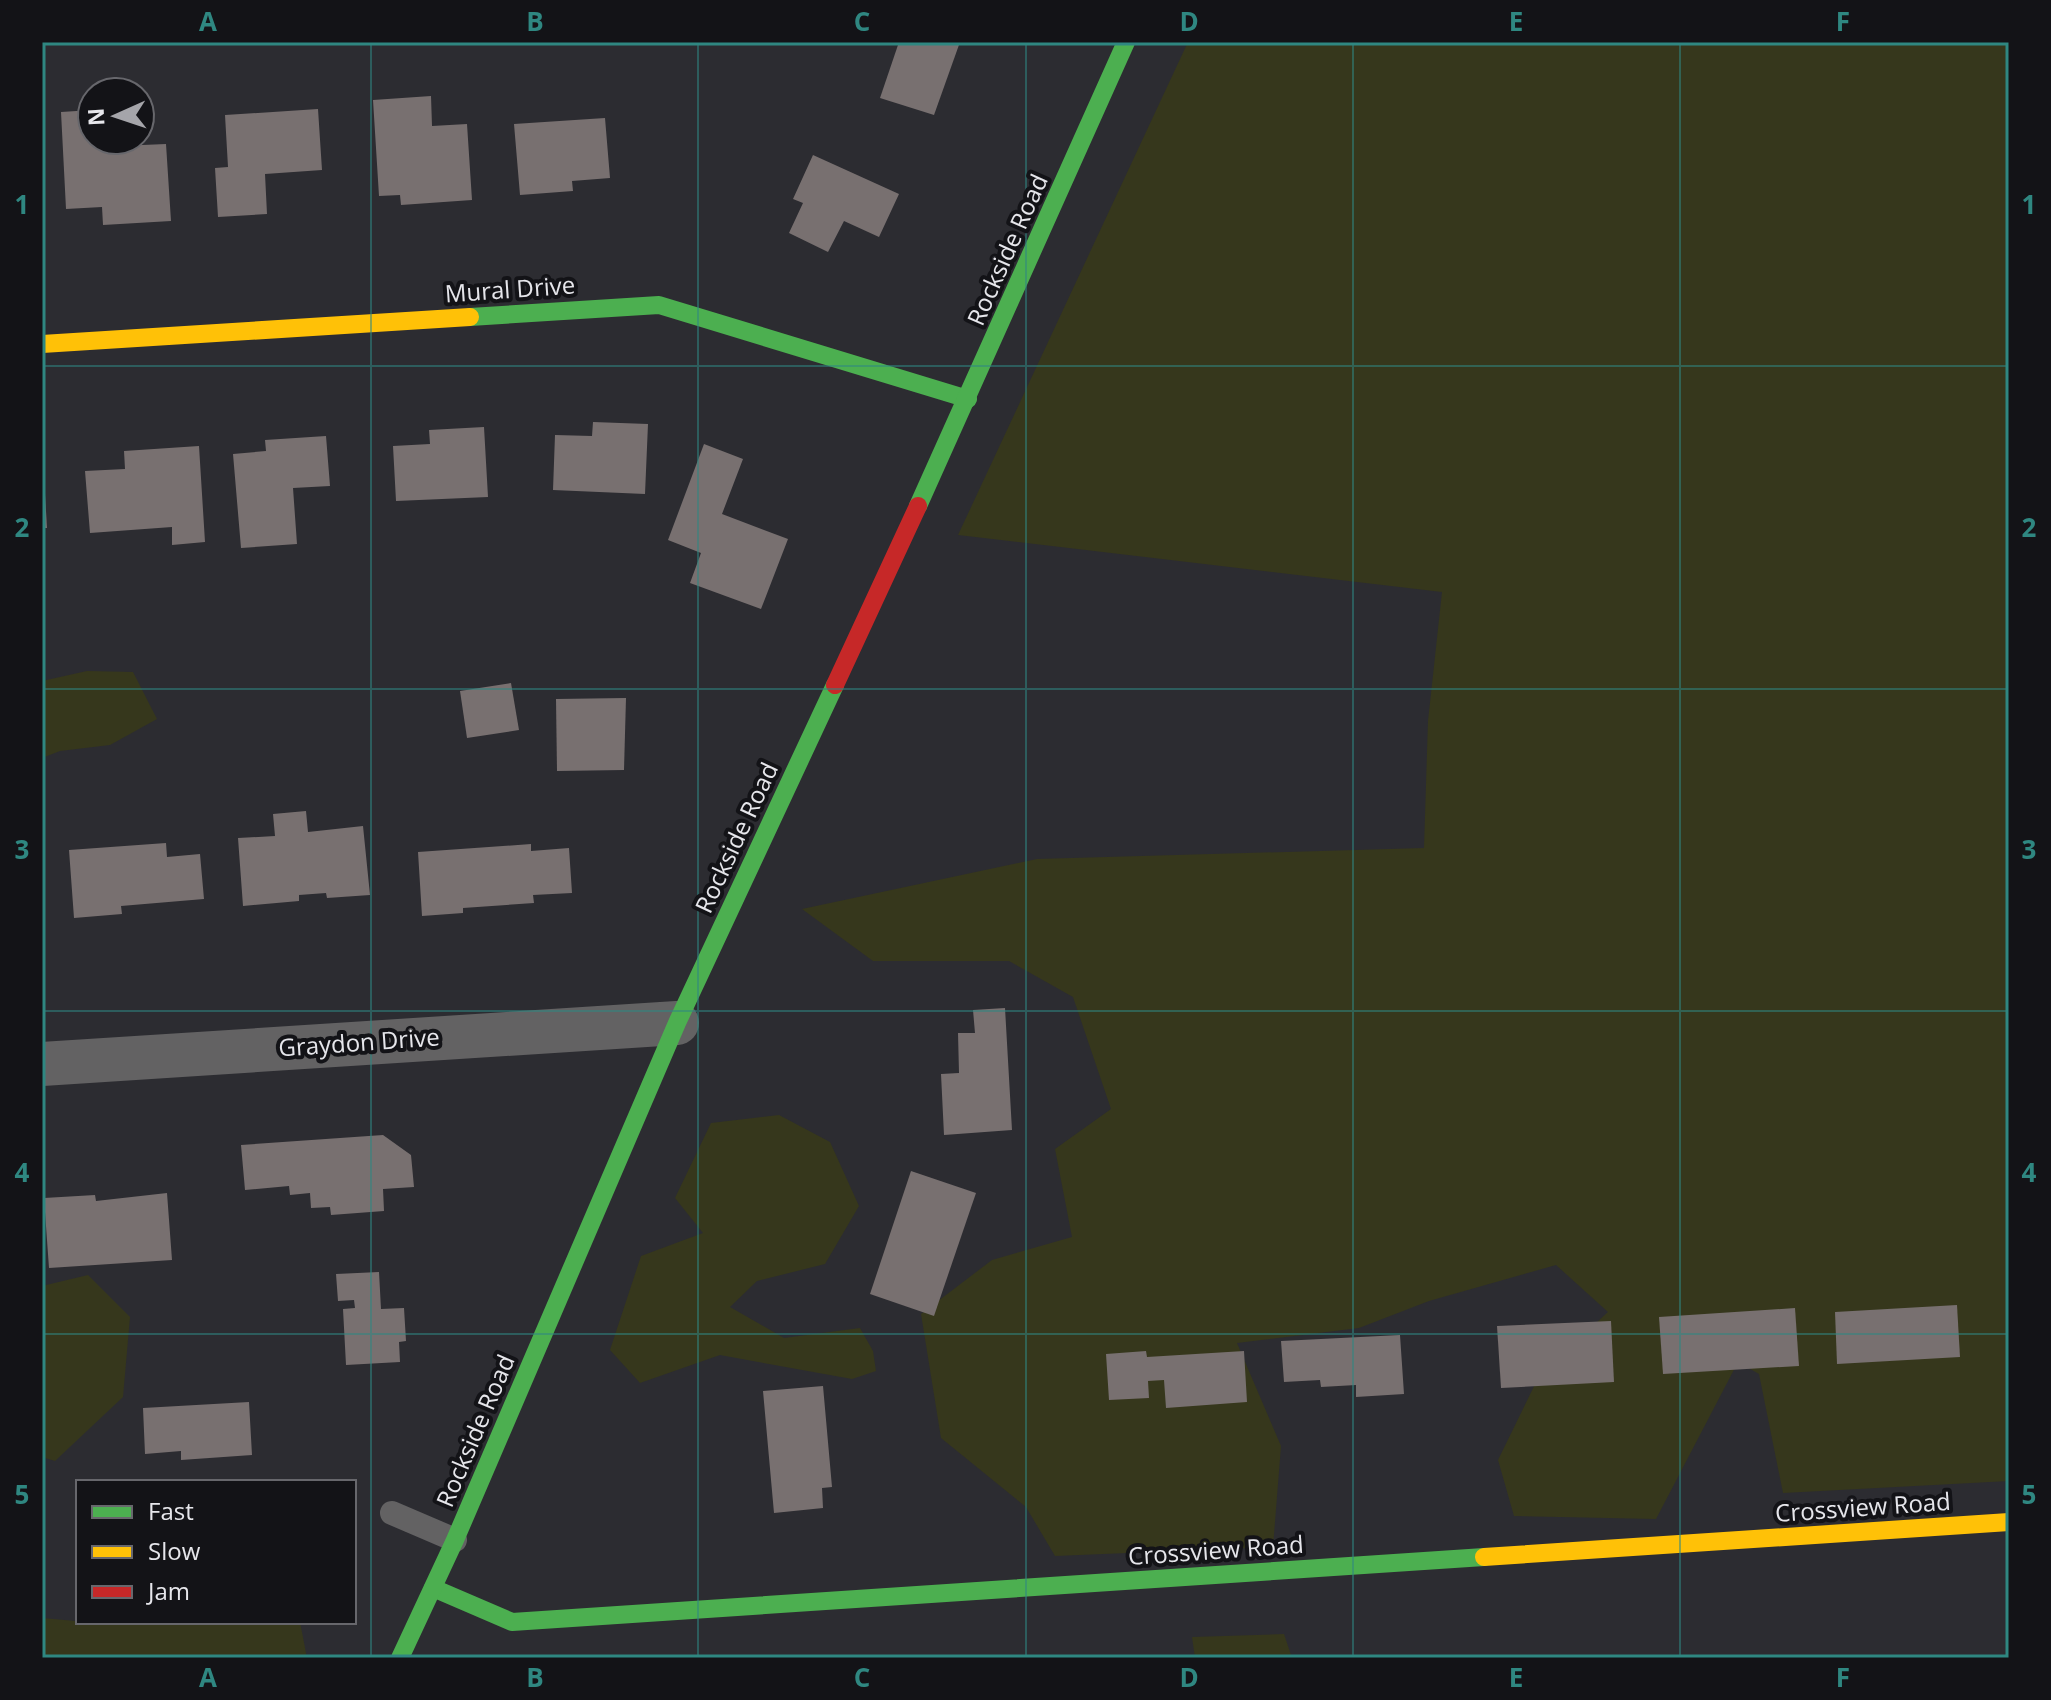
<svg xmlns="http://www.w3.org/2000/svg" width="2051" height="1700" font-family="'Open Sans',sans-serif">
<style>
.green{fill:#36371c}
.building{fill:#787070}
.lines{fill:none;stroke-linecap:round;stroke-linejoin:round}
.lane{stroke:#636263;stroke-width:24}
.street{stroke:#636263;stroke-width:44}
.fast{stroke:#4caf50;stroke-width:18}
.slow{stroke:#ffc107;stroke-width:18}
.jam{stroke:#c62828;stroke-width:18}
.grid{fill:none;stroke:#2f8781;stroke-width:2;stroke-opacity:0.55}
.labels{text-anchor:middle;stroke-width:8;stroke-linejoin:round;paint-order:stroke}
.street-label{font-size:24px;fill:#e6e6eb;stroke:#131317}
.neatline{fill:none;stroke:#2f8781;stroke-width:3}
.grid-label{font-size:26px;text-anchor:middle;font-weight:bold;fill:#2f8781}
</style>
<rect width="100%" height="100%" fill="#2c2c31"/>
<g class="green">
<path d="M1188,42h821v1439l-226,12 -24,-119 -21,-12 -82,157 -142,-3 -16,-56 42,-86 68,-62 -52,-47 -127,36 -70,27 -122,15 44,103 -8,101 -218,9 -29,-49 -85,-69 -20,-124 71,-54 80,-23 -17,-88 56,-40 -38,-112 -64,-36h-136l-71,-52 235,-50 387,-11 4,-127 14,-129 -484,-57z"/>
<path d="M87,671l46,1 24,47 -47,26 -50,6 -18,7v-77z"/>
<path d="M779,1115l51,27 29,64 -34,58 -68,17 -27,26 54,31 76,-10 13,23 3,20 -24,8 -132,-24 -80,28 -30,-33 31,-94 62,-23 -28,-35 36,-75z"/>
<path d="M88,1275l42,42 -7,80 -68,64 -13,-4v-171z"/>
<path d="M42,1618l56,5 202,-1 7,36h-265z"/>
<path d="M1284,1634l8,24h-97l-3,-21z"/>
</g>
<g class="building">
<path d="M899,42h61l-26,73 -54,-17z"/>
<path d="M431,96l1,30 35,-2 5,76 -71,5 -1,-10 -21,1 -6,-96z"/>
<path d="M318,109l4,61 -57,4 2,40 -49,3 -3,-49 13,-1 -3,-52z"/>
<path d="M92,110v30h26l1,6 47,-2 5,77 -68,4 -1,-18 -36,2 -5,-97z"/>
<path d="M605,118l5,60 -38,3 1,10 -53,4 -6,-71z"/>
<path d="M813,155l86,39 -20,43 -35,-16 -16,31 -39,-19 14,-30 -10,-4z"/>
<path d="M593,422l55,2 -3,70 -92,-4 2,-55 37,1z"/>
<path d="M484,427l4,70 -92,4 -3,-55 37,-2 -1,-14z"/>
<path d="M326,436l4,50 -37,2 4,56 -56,4 -8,-94 33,-3 -1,-11z"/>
<path d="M704,444l39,15 -21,55 66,25 -27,70 -71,-26 11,-30 -33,-13z"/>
<path d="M199,446l6,96 -33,3v-18l-82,6 -5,-62 40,-2 -1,-18z"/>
<path d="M42,476h2l3,52h-5z"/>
<path d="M511,683l8,47 -52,8 -7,-47z"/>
<path d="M626,698l-2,72 -67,1 -1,-72z"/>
<path d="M306,811l2,21 55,-6 7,69 -43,3 -1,-5 -27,2v6l-56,5 -5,-68 37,-2 -2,-22z"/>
<path d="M166,843l1,14 33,-3 4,45 -83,7 1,8 -48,4 -5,-68z"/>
<path d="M531,844v7l38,-3 3,45 -39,2 1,8 -71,5v5l-41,3 -4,-64z"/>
<path d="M1005,1008l7,122 -68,5 -3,-61 18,-1 -1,-40h17l-2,-23z"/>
<path d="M383,1135l28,20 3,32 -31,2 1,22 -53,4 -1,-8 -19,1 -1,-15 -20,2 -1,-9 -44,4 -4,-45z"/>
<path d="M911,1171l65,22 -42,123 -64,-22z"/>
<path d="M167,1193l5,67 -123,8 -5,-70 51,-3 1,6z"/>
<path d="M379,1272l2,37 23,-1 2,33 -7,1 1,20 -54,3 -3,-56 12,-1 -1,-8 -16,1 -2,-27z"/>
<path d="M1957,1305l3,52 -123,7 -2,-52z"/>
<path d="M1795,1308l4,58 -136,8 -4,-57z"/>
<path d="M1611,1321l3,61 -113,6 -4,-62z"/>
<path d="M1400,1335l4,59 -48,3v-12l-35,2 -1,-7 -36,2 -3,-41z"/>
<path d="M1146,1351l1,6 97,-6 3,51 -81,6 -2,-28 -16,1 1,17 -40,2 -3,-46z"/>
<path d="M823,1386l9,101 -10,1 1,20 -49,5 -11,-122z"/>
<path d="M249,1402l3,53 -71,5v-9l-36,3 -2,-46z"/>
</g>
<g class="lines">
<path class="lane" d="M392,1513l63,27"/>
<path class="street" d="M42,1064l635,-41"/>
<g class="fast">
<path d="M470,317l189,-12 309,94"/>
<path d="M918,506l208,-464"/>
<path d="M433,1588l79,34 972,-65"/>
<path d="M400,1658l55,-118 222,-517 158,-338"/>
</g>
<g class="slow">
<path d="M42,344l428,-27"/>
<path d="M1484,1557l525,-35"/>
</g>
<path class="jam" d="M835,685l83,-179"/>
</g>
<path class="grid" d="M371,42v1616M698,42v1616M1026,42v1616M1353,42v1616M1680,42v1616M42,366h1967M42,689h1967M42,1011h1967M42,1334h1967"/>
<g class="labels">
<g class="street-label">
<text transform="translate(1008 250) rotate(-66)" y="8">Rockside Road</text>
<text transform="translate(510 290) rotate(-4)" y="8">Mural Drive</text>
<text transform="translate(737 838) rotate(-65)" y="8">Rockside Road</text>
<text transform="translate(359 1043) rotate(-4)" y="8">Graydon Drive</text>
<text transform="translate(476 1431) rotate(-67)" y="8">Rockside Road</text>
<text transform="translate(1863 1508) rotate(-4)" y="8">Crossview Road</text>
<text transform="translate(1216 1551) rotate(-4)" y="8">Crossview Road</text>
</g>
</g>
<rect width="2051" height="1700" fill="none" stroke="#131317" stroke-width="88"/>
<rect x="76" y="1480" width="280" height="144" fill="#131317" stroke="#67676c" stroke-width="2"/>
<rect x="92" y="1506" width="40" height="12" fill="#4caf50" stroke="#67676c" stroke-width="2"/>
<text x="148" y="1520" font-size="24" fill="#e6e6eb">Fast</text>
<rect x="92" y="1546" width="40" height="12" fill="#ffc107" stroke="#67676c" stroke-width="2"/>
<text x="148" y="1560" font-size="24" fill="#e6e6eb">Slow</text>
<rect x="92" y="1586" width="40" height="12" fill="#c62828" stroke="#67676c" stroke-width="2"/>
<text x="148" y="1600" font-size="24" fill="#e6e6eb">Jam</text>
<g transform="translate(116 116) rotate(267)"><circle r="38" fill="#131317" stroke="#67676c" stroke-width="2"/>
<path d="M0-6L14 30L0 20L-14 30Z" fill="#a5a5aa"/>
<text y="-12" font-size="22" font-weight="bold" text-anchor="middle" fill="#e6e6eb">N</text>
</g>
<rect x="44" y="44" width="1963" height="1612" class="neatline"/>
<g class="grid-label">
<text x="208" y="31">A</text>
<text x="535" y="31">B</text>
<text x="862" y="31">C</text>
<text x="1189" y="31">D</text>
<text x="1516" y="31">E</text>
<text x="1843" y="31">F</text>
<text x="22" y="214">1</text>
<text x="2029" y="214">1</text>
<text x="22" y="537">2</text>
<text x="2029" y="537">2</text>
<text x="22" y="859">3</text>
<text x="2029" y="859">3</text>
<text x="22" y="1182">4</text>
<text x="2029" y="1182">4</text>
<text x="22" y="1504">5</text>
<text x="2029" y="1504">5</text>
<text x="208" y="1687">A</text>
<text x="535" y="1687">B</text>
<text x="862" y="1687">C</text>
<text x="1189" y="1687">D</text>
<text x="1516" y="1687">E</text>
<text x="1843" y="1687">F</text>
</g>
</svg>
